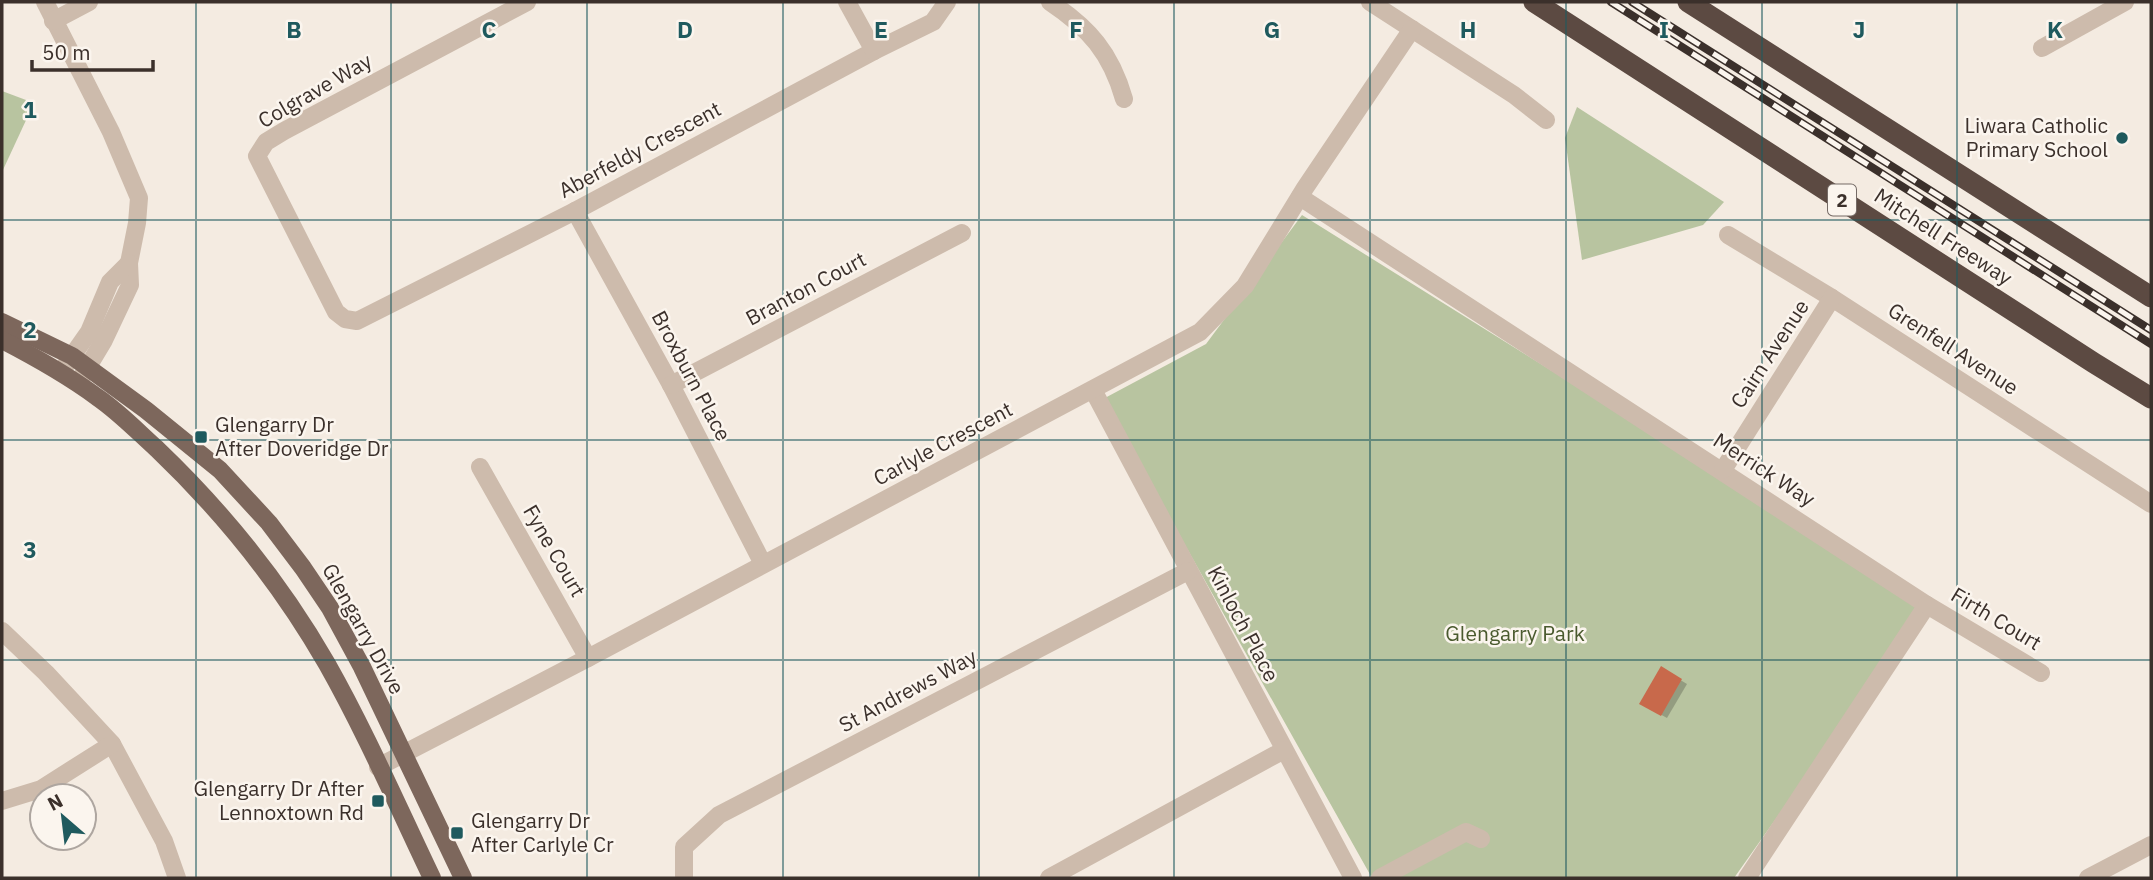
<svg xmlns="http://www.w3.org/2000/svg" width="2153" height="880" font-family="'IBM Plex Sans',sans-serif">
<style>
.green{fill:#b8c4a0}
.shadow{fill:#0003}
.building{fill:#c8694b}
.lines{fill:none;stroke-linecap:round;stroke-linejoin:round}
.minor{stroke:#cdbbac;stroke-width:18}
.major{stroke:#7d675c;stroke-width:18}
.highway{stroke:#5c4a42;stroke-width:21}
.rail-casing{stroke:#3b302b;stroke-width:8}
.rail{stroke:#fbf5ee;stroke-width:5;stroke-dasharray:16;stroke-linecap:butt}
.grid{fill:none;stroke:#1f5a5e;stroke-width:2;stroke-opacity:0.55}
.poi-dot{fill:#1f5a5e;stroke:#fbf5ee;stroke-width:2.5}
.labels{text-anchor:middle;stroke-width:5;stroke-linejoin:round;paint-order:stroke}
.shield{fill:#fbf5ee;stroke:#756b66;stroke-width:2}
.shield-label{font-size:19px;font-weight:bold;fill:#3b302b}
.street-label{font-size:21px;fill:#3b302b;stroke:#fbf5ee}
.poi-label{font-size:21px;fill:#3b302b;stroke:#fbf5ee;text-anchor:end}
.park-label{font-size:21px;fill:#4a5a2e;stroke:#fbf5ee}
.grid-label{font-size:23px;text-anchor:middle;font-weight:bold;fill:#1f5a5e;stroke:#fbf5ee;stroke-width:5;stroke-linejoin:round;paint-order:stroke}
</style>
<rect width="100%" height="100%" fill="#f4ebe1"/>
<g class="green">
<path d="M2,91l32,12 -32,69z"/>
<path d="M1577,107l147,95 -21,23 -121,35 -17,-122z"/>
<path d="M1302,215l625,390 -193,273h-362l-269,-479 103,-55z"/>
</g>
<path class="shadow" d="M1662,669l25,15 -20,34 -25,-14z"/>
<path class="building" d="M1661,666l21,13 -21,37 -22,-12z"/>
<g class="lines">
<g class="minor">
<path d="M45,2l66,130 28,66 -2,25 -8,40 1,22 -26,55 -24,40"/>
<path d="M527,2l-243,129 -18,11 -9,14 79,156 9,7 12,2 218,-110 299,-160 59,-29 14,-20"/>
<path d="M847,2l27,49"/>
<path d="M1050,2c39,26 61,51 74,97"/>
<path d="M1370,2l144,93 32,25"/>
<path d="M53,21l36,-19"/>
<path d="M2042,48l83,-46"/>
<path d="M1300,197l627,408 -180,273"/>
<path d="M575,211l96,174 92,179"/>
<path d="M1728,235l104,63 319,206"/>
<path d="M63,369l26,-37 21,-50 19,-19"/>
<path d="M671,385l291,-152"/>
<path d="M1093,390l260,488"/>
<path d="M480,467l108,191"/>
<path d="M1723,470l109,-172"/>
<path d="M1927,605l114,68"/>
<path d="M2,631l44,42 66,71 52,97 13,37"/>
<path d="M378,767l210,-109 612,-326 45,-46 60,-98 107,-159"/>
<path d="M2,801l39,-12 71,-45"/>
<path d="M684,878v-31l35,-32 469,-244"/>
<path d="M1049,878l235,-128"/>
<path d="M1380,878l86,-46 15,7"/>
<path d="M2088,878l63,-33"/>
</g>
<g class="major">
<path d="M2,322l70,34 74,54 74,60 49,53 34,45 27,40 32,59 101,211"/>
<path d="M2,340c33,17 65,35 95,57 22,15 40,34 60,52 67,64 124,135 170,215 39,69 71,143 105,214"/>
</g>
<g class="highway">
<path d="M1534,2l560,361 57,35"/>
<path d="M1688,2l463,295"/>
</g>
<g class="rail-casing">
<g id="rail">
<path d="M1611,2l540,342"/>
<path d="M1632,2l519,328"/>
</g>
</g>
<use href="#rail" class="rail"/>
</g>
<path class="grid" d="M196,2v876M391,2v876M587,2v876M783,2v876M979,2v876M1174,2v876M1370,2v876M1566,2v876M1762,2v876M1957,2v876M2,220h2149M2,440h2149M2,660h2149"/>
<g class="poi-dot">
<circle cx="2122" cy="138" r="7"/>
<rect x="194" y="430" width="14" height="14" rx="3.5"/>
<rect x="371" y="794" width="14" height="14" rx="3.5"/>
<rect x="450" y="826" width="14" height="14" rx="3.5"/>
</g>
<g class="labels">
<rect class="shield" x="1828" y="184.5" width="28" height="31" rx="5"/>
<g class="shield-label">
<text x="1842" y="207">2</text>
</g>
<g class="street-label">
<text transform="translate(315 91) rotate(-30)" y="7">Colgrave Way</text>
<text transform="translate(640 150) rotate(-28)" y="7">Aberfeldy Crescent</text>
<text transform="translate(1943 237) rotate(33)" y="7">Mitchell Freeway</text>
<text transform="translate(806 289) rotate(-28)" y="7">Branton Court</text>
<text transform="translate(1953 349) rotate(33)" y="7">Grenfell Avenue</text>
<text transform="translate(1770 354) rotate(-57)" y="7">Cairn Avenue</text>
<text transform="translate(691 376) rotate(62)" y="7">Broxburn Place</text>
<text transform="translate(943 444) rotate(-28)" y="7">Carlyle Crescent</text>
<text transform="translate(1764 470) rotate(33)" y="7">Merrick Way</text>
<text transform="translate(554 551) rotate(60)" y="7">Fyne Court</text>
<text transform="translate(1996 619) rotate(31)" y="7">Firth Court</text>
<text transform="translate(1243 624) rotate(62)" y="7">Kinloch Place</text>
<text transform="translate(363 629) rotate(61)" y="7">Glengarry Drive</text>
<text transform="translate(908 691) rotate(-28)" y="7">St Andrews Way</text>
</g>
<g class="poi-label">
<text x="2108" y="133">Liwara Catholic<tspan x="2108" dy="24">Primary School</tspan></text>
<text x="215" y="432" text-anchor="start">Glengarry Dr<tspan x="215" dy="24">After Doveridge Dr</tspan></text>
<text x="364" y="796">Glengarry Dr After<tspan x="364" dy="24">Lennoxtown Rd</tspan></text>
<text x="471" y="828" text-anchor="start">Glengarry Dr<tspan x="471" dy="24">After Carlyle Cr</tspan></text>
</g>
<g class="park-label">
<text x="1515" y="641">Glengarry Park</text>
</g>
</g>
<g class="grid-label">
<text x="294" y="38">B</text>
<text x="489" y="38">C</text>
<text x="685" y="38">D</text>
<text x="881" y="38">E</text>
<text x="1076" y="38">F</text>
<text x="1272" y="38">G</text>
<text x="1468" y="38">H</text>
<text x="1664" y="38">I</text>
<text x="1859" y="38">J</text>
<text x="2055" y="38">K</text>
<text x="30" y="118">1</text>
<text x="30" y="338">2</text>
<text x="30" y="558">3</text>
</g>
<rect width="2153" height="880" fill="none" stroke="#3b302b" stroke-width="7"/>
<g transform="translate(63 817) rotate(332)"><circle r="33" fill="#fbf5ee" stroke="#aea6a0" stroke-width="2"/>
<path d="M0-5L12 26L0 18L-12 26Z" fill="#1f5a5e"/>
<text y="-10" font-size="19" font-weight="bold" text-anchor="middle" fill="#3b302b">N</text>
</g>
<path d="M32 60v10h121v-10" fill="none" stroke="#3b302b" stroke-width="3.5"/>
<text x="42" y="60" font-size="21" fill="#3b302b" stroke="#fbf5ee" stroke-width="5" paint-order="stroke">50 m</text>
</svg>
